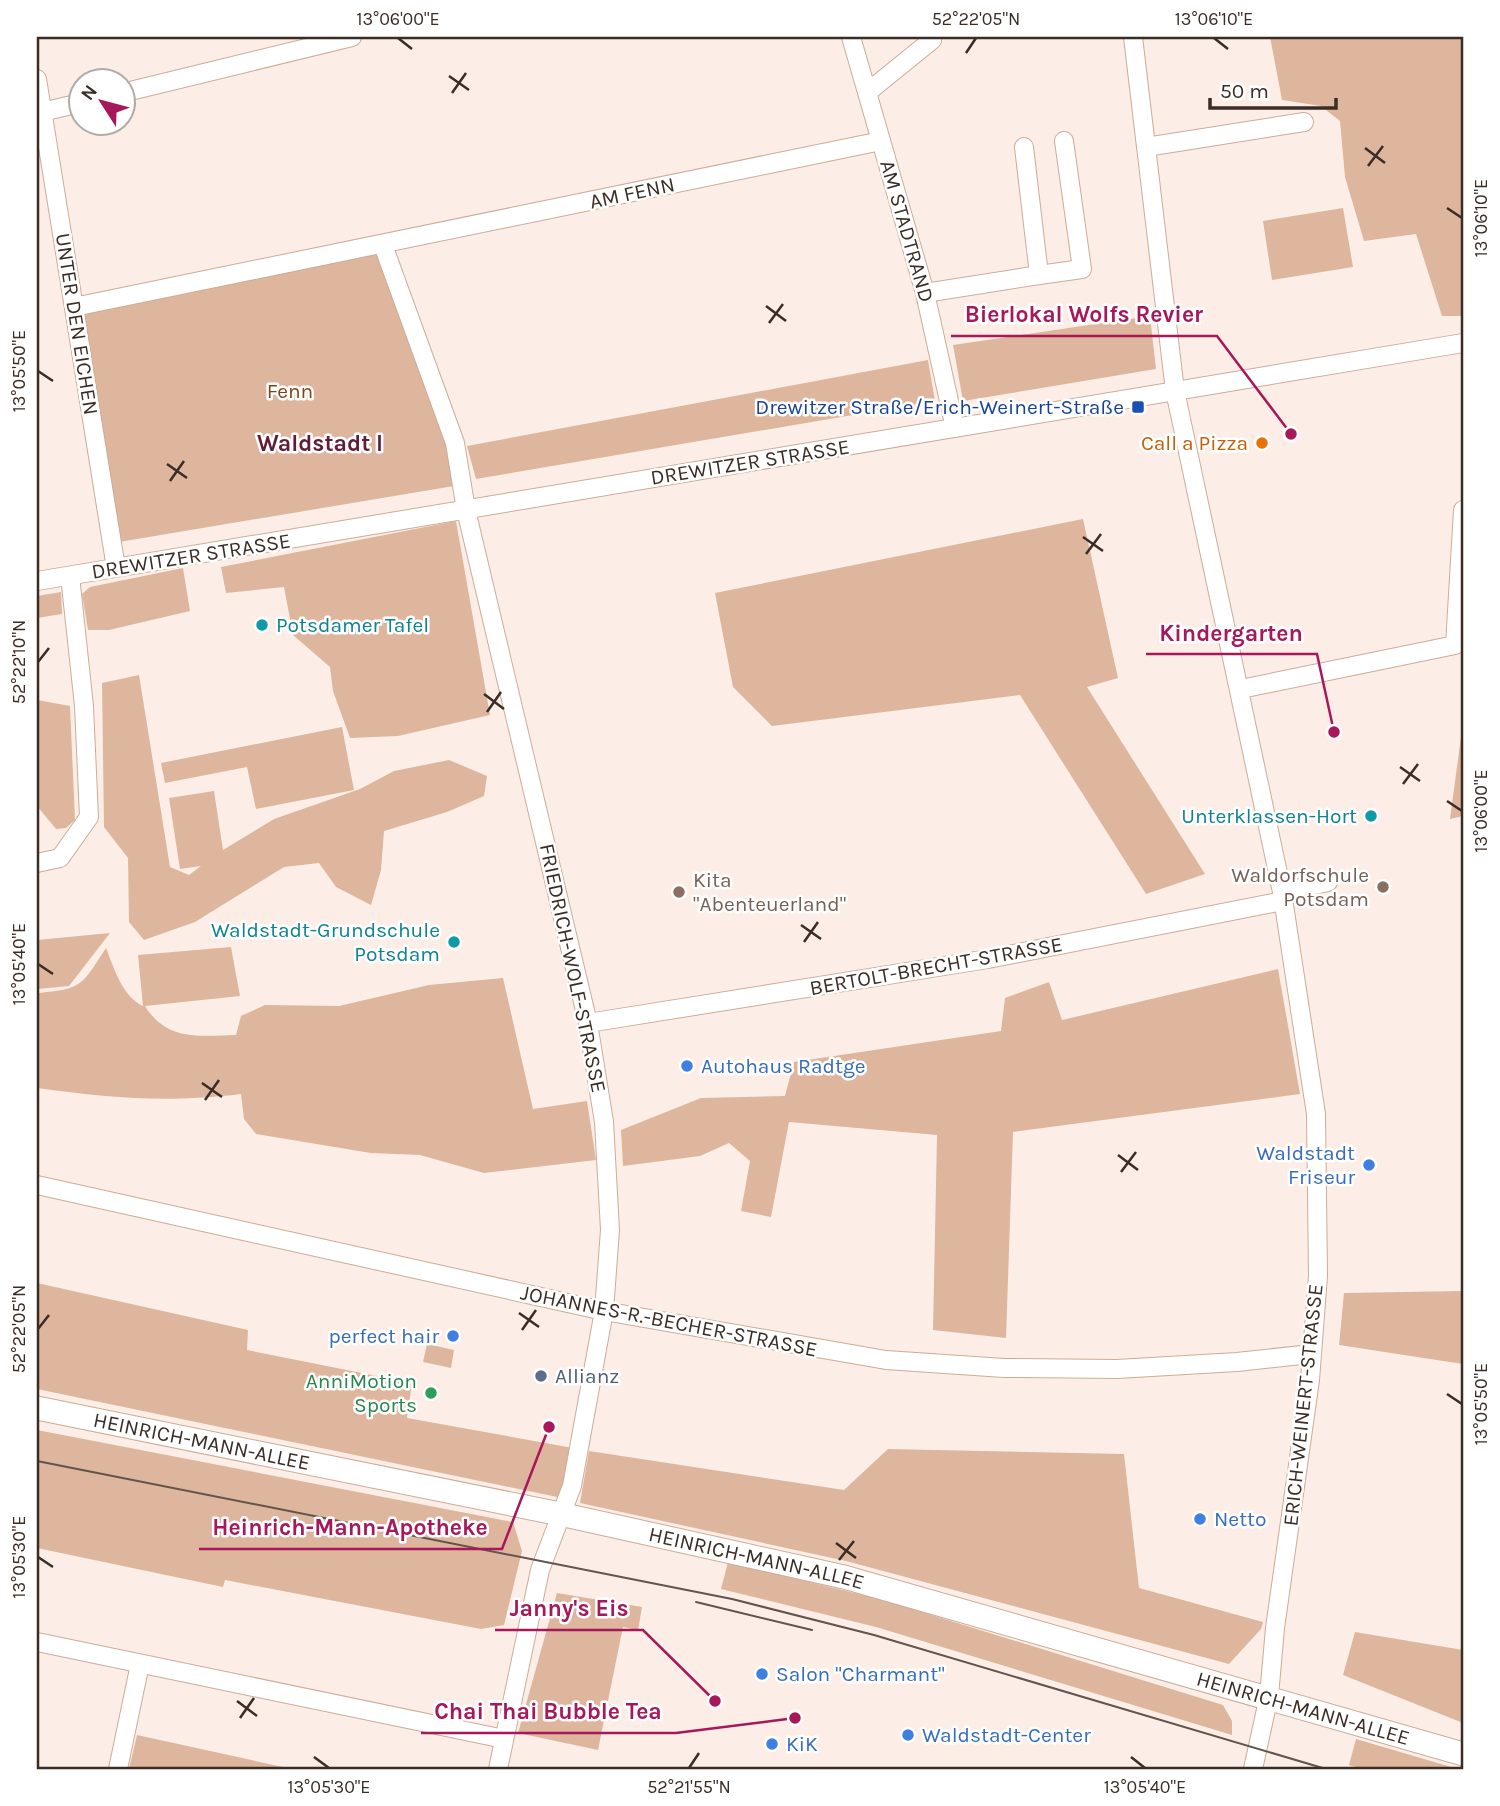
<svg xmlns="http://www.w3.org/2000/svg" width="1500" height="1806" font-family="Karla,sans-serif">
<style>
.green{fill:#deb69d}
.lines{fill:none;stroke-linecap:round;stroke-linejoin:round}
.minor-casing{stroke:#ccac98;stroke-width:20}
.major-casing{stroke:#ccac98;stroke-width:25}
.minor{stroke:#fff;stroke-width:18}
.major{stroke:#fff;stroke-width:23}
.tram{stroke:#62544d;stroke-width:2}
.ticks{fill:none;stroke:#3a2d26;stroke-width:2.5}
.transit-dot{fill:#1a4fb4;stroke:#fff;stroke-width:2.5}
.food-dot{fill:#e8710a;stroke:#fff;stroke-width:2.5}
.culture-dot{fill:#0f9aa8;stroke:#fff;stroke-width:2.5}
.education-dot{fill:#8d6e63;stroke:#fff;stroke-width:2.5}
.shop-dot{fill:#3f7fe0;stroke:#fff;stroke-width:2.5}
.service-dot{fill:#5c6f8a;stroke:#fff;stroke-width:2.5}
.leisure-dot{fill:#2e9e5b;stroke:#fff;stroke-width:2.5}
.labels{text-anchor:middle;stroke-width:5;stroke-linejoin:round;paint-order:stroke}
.street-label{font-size:21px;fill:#3a2d26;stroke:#fff}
.park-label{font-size:21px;fill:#7d441b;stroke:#fff}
.transit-label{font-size:21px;fill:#164399;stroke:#fff;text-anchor:end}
.food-label{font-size:21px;fill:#c56008;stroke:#fff;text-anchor:end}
.culture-label{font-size:21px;fill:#0d838f;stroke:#fff;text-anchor:end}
.education-label{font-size:21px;fill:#785e54;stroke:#fff;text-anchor:end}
.shop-label{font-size:21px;fill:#366cbe;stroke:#fff;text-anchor:start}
.service-label{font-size:21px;fill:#4e5e75;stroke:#fff;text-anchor:start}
.leisure-label{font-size:21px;fill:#27864d;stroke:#fff;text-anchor:end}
.neighbourhood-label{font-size:23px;font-weight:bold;fill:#601d37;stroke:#fff}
.leader{fill:none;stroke:#a6185a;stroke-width:2.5}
.callout-dot{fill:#a6185a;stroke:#fff;stroke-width:2.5}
.callout-label{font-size:23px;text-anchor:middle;font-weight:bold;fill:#a6185a;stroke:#fff;stroke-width:5;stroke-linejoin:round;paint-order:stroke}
.neatline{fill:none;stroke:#3a2d26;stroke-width:2.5}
.ticks-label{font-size:18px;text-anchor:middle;fill:#3a2d26}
</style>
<rect width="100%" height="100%" fill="#fceee6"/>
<g class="green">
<path d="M1270,37h193v279h-21l-26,-82 -52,7 -19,-64 -5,-56 -19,-15 -39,-6z"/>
<path d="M1343,208l10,59 -81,13 -9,-59z"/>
<path d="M378,250l82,235 -341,57 -39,-231z"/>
<path d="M1150,316l6,53 -193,32 -10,-56z"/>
<path d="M928,360l7,41 -459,78 -9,-33z"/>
<path d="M1083,519l35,159 -31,9 118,187 -59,20 -126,-199 -248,31 -39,-39 -18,-94z"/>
<path d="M456,521l34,194 -92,21 -48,2 -17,-47 -3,-24 -37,-32 -9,-48 -58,6 -5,-26z"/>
<path d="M183,568l7,43 -81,19h-21l-6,-36 8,-7z"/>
<path d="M61,592l1,22 -25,4v-22z"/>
<path d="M139,675l31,192 19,8 12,-9 -21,3 -11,-71 45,-7 9,59 51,-31 86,-30 34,-18 55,-11 38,16 -3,20 -37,16 -63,19 -3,39 -10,35 -35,-18 -17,-24 -35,4 -89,55 -51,18 -15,-18 -1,-64 -24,-31 -2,-144z"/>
<path d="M37,700l33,6 5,114 -9,8 -10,1 -19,-23z"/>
<path d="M1463,722v94l-13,3z"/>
<path d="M342,727l12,63 -98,19 -9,-42 -82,16 -4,-20z"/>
<path d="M110,933l-41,53 -32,3v-49z"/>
<path d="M231,947l9,49 -95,10c22,35 53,30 91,29l5,-19 24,-11 74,1 90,-21 74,-7 30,131 54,-8 9,59 -112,13 -64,-18 -49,-2 -115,-19 -12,-15 -3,-25c-74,9 -131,4 -204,-6v-95c46,-4 44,-7 69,-45 8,20 16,48 37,58l-5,-51z"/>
<path d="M1278,969l22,125 -287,38 -7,206 -73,-8 4,-195 -148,-13 -18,95 -30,-6 9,-50 -21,-18 -29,13 -77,10 -2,-36 80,-32 84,-2 9,-34 207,-31 4,-33 44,-16 13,38z"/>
<path d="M37,1283l211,47 -1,20 165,33 -5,35 166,30 -11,50 -525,-109z"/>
<path d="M1463,1291v73l-124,-19 5,-52z"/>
<path d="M427,1344l27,6 -3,18 -28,-6z"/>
<path d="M37,1430l476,92 9,29 -18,74 -23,4 -256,-49 -2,7 -186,-39z"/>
<path d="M888,1449l236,5 15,134 124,34 -2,7 -32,35 -383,-103 -266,-58 9,-52 255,39z"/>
<path d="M728,1562l155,38 340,105 9,16v14l-356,-108 -155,-38z"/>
<path d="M557,1593l85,14 -4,23 -15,-3 -25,123 -80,-17z"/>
<path d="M1355,1632l108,18v73l-120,-48z"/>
<path d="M137,1735l155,34h-163z"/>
<path d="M1356,1739l102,30h-96l-13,-4z"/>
</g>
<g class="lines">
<g class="minor-casing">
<g id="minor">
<path d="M851,37l74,256 30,135"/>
<path d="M1133,37l42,354 107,501 34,222 2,162 -8,104 -35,248 -6,68 -16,73"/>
<path d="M37,79l79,489"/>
<path d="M869,91l63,-51 -1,-3"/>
<path d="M122,93l230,-56"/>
<path d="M42,112l38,-9"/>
<path d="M1146,147l158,-25"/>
<path d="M383,245l72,198 11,67 122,513 16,99 6,108 -6,81 -32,175 -32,84 -42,199"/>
<path d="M1039,275l43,-6 -18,-128"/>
<path d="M925,293l114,-18 -15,-128"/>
<path d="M74,307l807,-166"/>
<path d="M37,581l1426,-238"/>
<path d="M1241,689l214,-44 8,-135"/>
<path d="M37,863l23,-5 29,-41 -5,-111 -14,-130"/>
<path d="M1282,892l46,-10"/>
<path d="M588,1023l400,-64 295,-58"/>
<path d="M37,1185l567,126 282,49 118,8 113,1 120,-7 74,-8"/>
<path d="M37,1642l467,97"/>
<path d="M118,1769l22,-105"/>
</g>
</g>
<g class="major-casing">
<g id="major">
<path id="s1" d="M37,1408l523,106 284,63 619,177"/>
</g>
</g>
<use href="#minor" class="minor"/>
<use href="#major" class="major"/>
<g class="tram">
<path d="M37,1461l695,138 142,36 452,134"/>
<path d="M696,1602l116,28"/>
</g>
</g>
<path class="ticks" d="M398,38l14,11M1214,38l14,11M966,53l10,-15M449,76l20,14M452,93l14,-20M1365,148l20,15M1368,166l15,-20M1447,208l15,10M766,306l20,15M769,323l14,-19M38,371l15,10M167,464l20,14M170,481l14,-20M1083,537l20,14M1086,554l15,-20M38,662l11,-14M484,694l20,15M487,712l14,-20M1400,767l20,14M1403,784l15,-20M1447,801l15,10M801,925l20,14M804,942l14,-20M38,964l15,10M202,1083l20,14M205,1100l14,-20M1118,1155l20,15M1121,1172l15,-20M519,1313l20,14M38,1329l11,-14M522,1330l14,-20M1447,1394l15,10M836,1543l20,15M38,1557l15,10M839,1560l15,-19M237,1701l20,15M240,1718l14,-20M314,1757l15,11M1131,1757l14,11M689,1768l10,-15"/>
<rect class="transit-dot" x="1131" y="400" width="14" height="14" rx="3.5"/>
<circle class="food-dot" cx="1262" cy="443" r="7"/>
<g class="culture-dot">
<circle cx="262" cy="625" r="7"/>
<circle cx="1371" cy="816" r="7"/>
<circle cx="454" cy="942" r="7"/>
</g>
<g class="education-dot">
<circle cx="1383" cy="887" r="7"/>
<circle cx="679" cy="892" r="7"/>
</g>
<g class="shop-dot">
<circle cx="687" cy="1066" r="7"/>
<circle cx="1369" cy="1165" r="7"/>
<circle cx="453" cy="1336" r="7"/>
<circle cx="1200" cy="1519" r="7"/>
<circle cx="762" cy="1674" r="7"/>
<circle cx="908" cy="1735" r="7"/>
<circle cx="772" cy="1744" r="7"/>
</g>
<circle class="service-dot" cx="541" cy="1376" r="7"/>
<circle class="leisure-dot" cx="431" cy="1393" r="7"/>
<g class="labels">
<g class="street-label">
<text transform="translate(632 193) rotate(-12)" y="7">AM FENN</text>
<text transform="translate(907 231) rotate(74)" y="7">AM STADTRAND</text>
<text transform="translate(77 324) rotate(81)" y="7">UNTER DEN EICHEN</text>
<text transform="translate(750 462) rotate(-9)" y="7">DREWITZER STRASSE</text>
<text transform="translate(191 556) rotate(-9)" y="7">DREWITZER STRASSE</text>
<text transform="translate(936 966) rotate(-10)" y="7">BERTOLT-BRECHT-STRASSE</text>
<text transform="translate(573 968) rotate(78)" y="7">FRIEDRICH-WOLF-STRASSE</text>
<text transform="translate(669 1321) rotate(11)" y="7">JOHANNES-R.-BECHER-STRASSE</text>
<text transform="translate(1303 1405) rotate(-84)" y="7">ERICH-WEINERT-STRASSE</text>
<text dy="7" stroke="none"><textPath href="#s1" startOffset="168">HEINRICH-MANN-ALLEE</textPath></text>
<text dy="7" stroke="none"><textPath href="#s1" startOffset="735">HEINRICH-MANN-ALLEE</textPath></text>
<text dy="7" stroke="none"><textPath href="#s1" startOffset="1302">HEINRICH-MANN-ALLEE</textPath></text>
</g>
<g class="park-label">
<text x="290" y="398">Fenn</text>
</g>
<g class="transit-label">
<text x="1124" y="414">Drewitzer Straße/Erich-Weinert-Straße</text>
</g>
<g class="food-label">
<text x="1248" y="450">Call a Pizza</text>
</g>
<g class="culture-label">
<text x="276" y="632" text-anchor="start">Potsdamer Tafel</text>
<text x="1357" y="823">Unterklassen-Hort</text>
<text x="440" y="937">Waldstadt-Grundschule<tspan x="440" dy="24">Potsdam</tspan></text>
</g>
<g class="education-label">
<text x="1369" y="882">Waldorfschule<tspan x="1369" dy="24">Potsdam</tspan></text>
<text x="693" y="887" text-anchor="start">Kita<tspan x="693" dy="24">"Abenteuerland"</tspan></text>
</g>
<g class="shop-label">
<text x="701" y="1073">Autohaus Radtge</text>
<text x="1355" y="1160" text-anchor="end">Waldstadt<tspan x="1355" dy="24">Friseur</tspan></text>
<text x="439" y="1343" text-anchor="end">perfect hair</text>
<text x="1214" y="1526">Netto</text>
<text x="776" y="1681">Salon "Charmant"</text>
<text x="922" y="1742">Waldstadt-Center</text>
<text x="786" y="1751">KiK</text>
</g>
<g class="service-label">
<text x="555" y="1383">Allianz</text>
</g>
<g class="leisure-label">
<text x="417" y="1388">AnniMotion<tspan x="417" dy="24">Sports</tspan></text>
</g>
<g class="neighbourhood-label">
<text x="320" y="451">Waldstadt I</text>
</g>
</g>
<path class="leader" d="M1291 434L1217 336H951M1334 732L1317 654H1146M549 1427L502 1549H199M715 1701L643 1630H495M795 1718L676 1733H421"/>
<g class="callout-dot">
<circle cx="1291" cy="434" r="7"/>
<circle cx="1334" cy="732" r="7"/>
<circle cx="549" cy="1427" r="7"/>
<circle cx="715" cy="1701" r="7"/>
<circle cx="795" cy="1718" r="7"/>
</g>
<g class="callout-label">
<text x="1084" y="322">Bierlokal Wolfs Revier</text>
<text x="1231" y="641">Kindergarten</text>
<text x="350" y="1535">Heinrich-Mann-Apotheke</text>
<text x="569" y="1616">Janny's Eis</text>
<text x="548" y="1719">Chai Thai Bubble Tea</text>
</g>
<rect width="1500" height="1806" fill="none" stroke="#ffffff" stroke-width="77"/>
<g transform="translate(102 102) rotate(306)"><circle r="33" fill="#ffffff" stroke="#b0aba8" stroke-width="2"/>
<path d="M0-5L12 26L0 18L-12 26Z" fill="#a6185a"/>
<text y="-10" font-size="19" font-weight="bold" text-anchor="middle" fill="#3a2d26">N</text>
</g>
<path d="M1210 98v10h126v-10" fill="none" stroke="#3a2d26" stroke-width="3.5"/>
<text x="1220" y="98" font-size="21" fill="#3a2d26" stroke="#ffffff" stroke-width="5" paint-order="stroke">50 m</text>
<rect x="38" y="38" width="1424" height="1730" class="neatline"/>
<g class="ticks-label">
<text x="398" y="25">13°06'00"E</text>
<text x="976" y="25">52°22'05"N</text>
<text x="1214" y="25">13°06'10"E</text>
<text transform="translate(1481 218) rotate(-90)" y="6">13°06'10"E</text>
<text transform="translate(19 371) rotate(-90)" y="6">13°05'50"E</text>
<text transform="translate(19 662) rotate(-90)" y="6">52°22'10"N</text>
<text transform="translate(1481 811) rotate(-90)" y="6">13°06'00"E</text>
<text transform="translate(19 964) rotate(-90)" y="6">13°05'40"E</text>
<text transform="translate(19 1329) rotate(-90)" y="6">52°22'05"N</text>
<text transform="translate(1481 1404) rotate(-90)" y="6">13°05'50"E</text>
<text transform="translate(19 1557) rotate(-90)" y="6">13°05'30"E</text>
<text x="329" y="1793">13°05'30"E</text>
<text x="689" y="1793">52°21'55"N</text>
<text x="1145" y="1793">13°05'40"E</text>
</g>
</svg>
